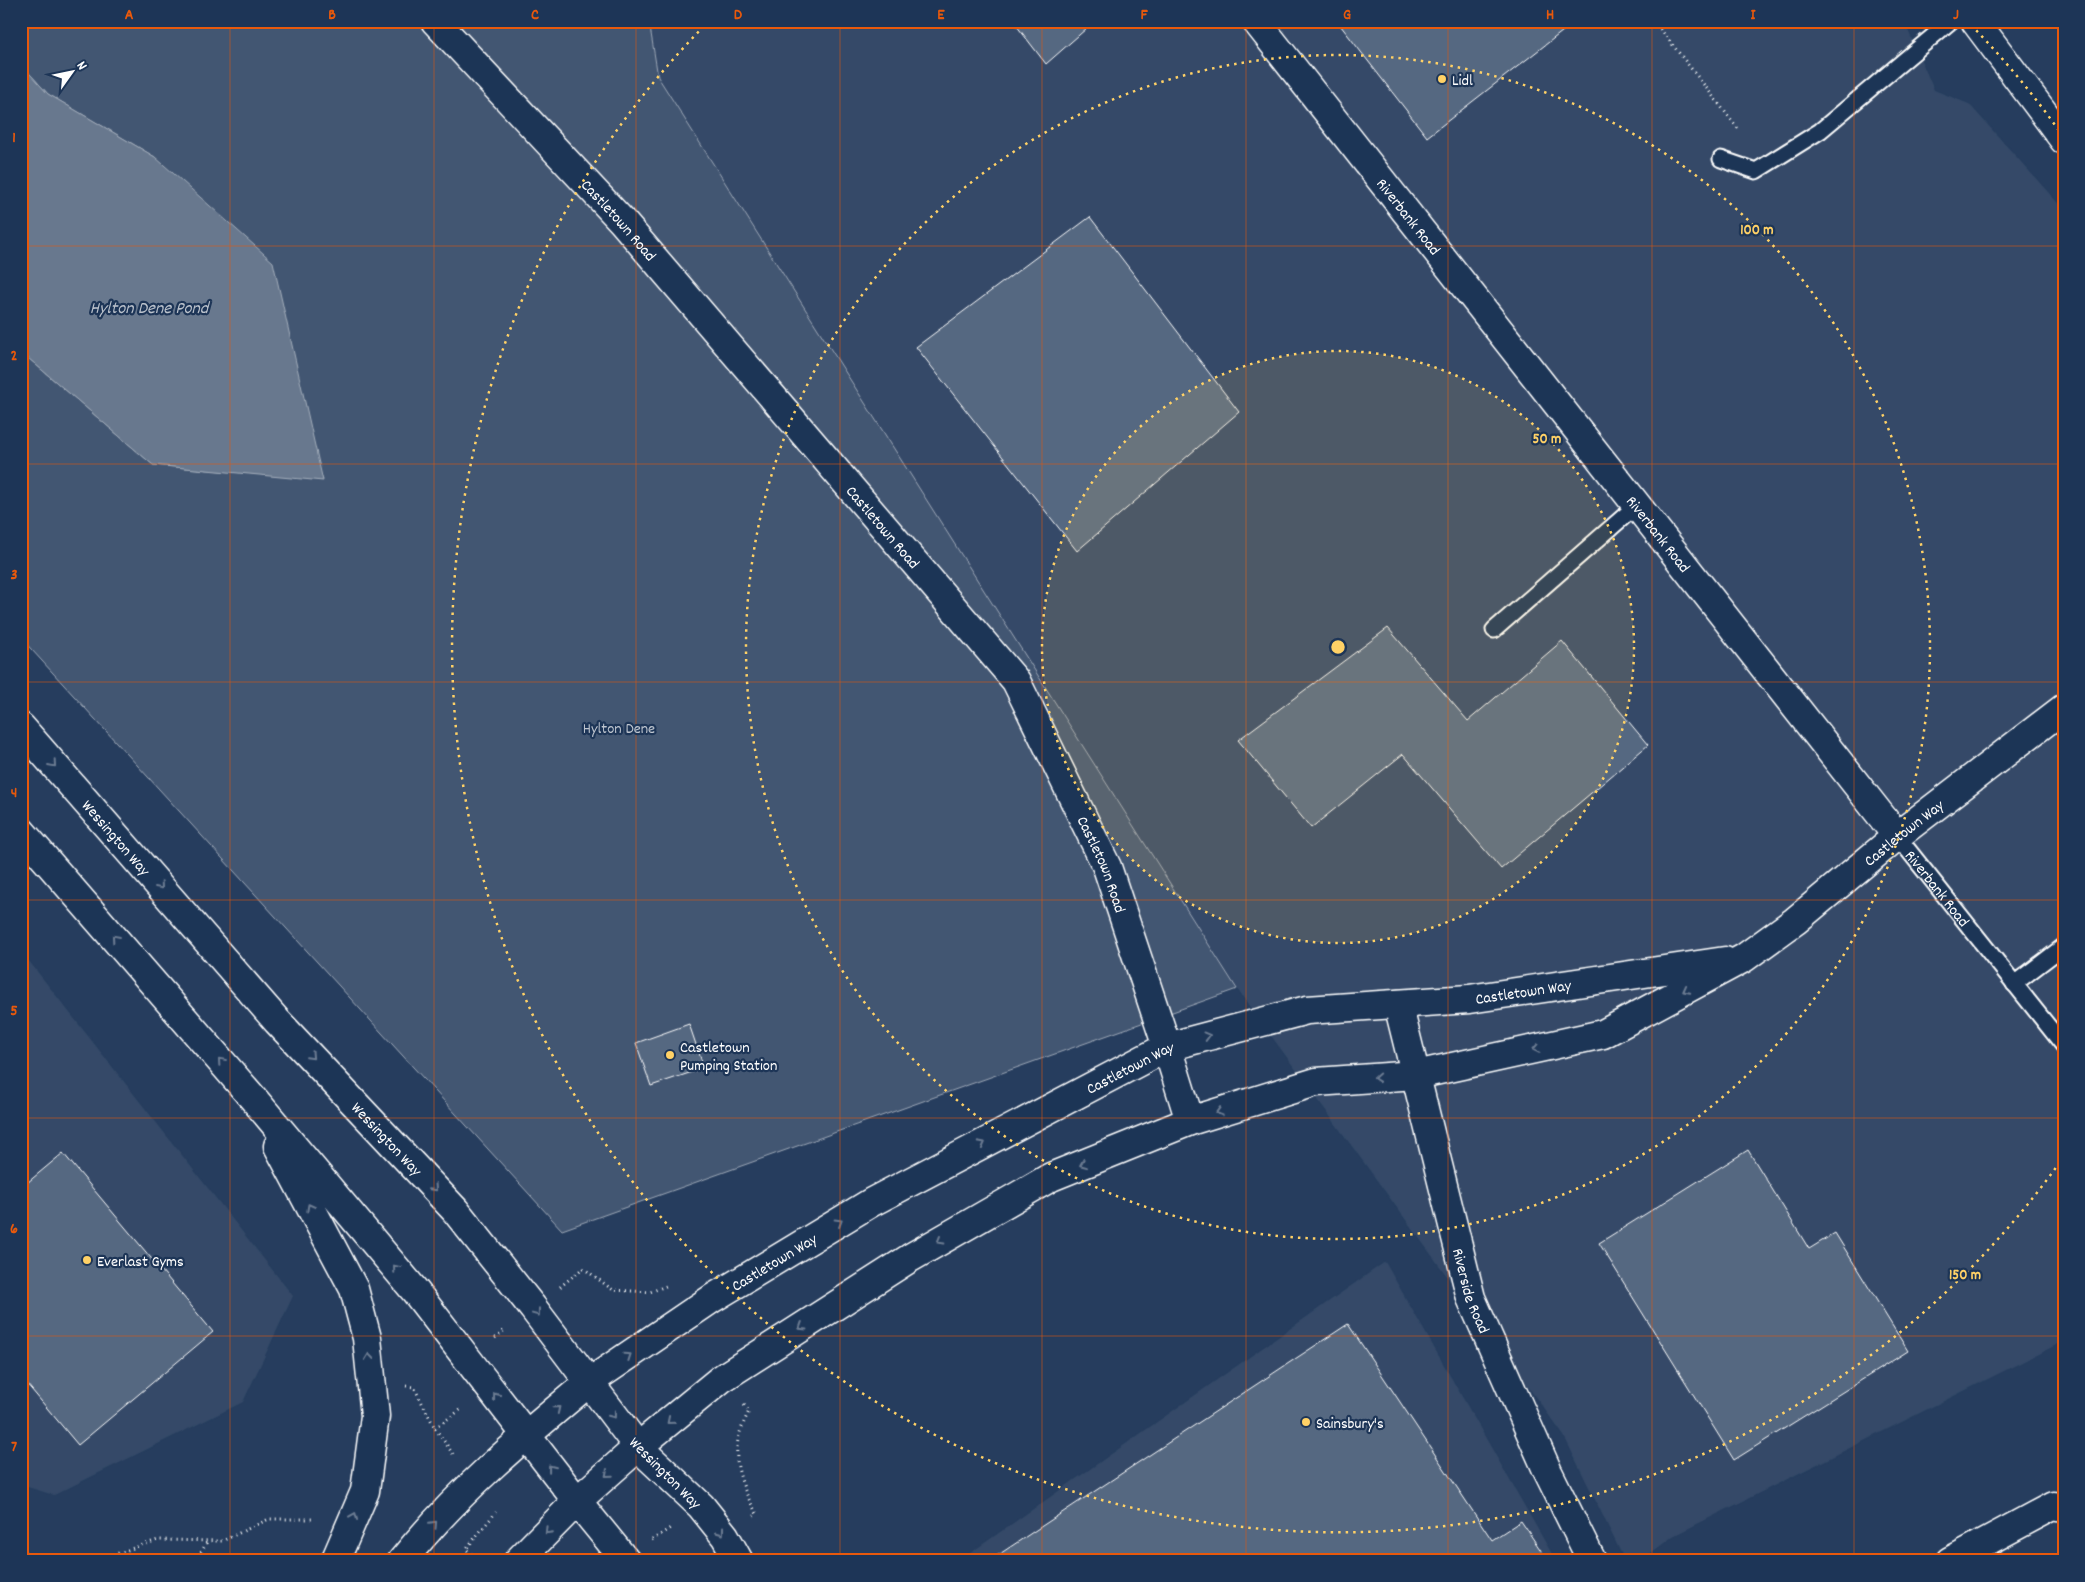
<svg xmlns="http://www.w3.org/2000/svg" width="2085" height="1582" font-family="Dekko,sans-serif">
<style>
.built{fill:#344a68}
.green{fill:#425672;stroke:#a0aab8}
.water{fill:#67788e;stroke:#a4aebb}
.building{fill:#556781;stroke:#fff}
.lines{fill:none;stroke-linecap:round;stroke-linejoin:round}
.service-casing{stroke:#fff;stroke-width:19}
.minor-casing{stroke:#fff;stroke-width:31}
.tertiary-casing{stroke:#fff;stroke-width:31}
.primary-casing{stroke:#fff;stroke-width:31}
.trunk-casing{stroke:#fff;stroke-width:31}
.path{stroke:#fff;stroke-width:3;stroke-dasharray:1 4;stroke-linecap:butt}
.service{stroke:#1d3557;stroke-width:15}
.minor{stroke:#1d3557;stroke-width:28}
.tertiary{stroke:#1d3557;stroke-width:28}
.primary{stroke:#1d3557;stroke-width:28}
.trunk{stroke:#1d3557;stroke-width:28}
.oneway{stroke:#6c7c92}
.grid{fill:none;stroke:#e8590c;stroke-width:1;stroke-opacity:0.55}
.ring{fill:none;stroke:#ffd166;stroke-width:2.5;stroke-dasharray:2.5 5}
.poi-dot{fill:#ffd166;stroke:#1d3557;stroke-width:2}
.labels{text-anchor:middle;stroke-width:4.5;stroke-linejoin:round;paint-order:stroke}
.poi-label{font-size:16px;fill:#fff;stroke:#1d3557;text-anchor:start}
.street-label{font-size:16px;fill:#fff;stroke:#1d3557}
.park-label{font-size:16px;fill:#bdc4ce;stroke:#1d3557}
.water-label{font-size:18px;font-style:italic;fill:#bbc2cc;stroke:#1d3557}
.centre{fill:#ffd166;stroke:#1d3557;stroke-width:2.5}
.ring-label{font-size:15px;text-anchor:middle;font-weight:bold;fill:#ffd166;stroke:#1d3557;stroke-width:4.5;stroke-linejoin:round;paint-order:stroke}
.neatline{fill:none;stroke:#e8590c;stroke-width:2}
.grid-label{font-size:16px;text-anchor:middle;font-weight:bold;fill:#e8590c}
</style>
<rect width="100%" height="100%" fill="#263d5e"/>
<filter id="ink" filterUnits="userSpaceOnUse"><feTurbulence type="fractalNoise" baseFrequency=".02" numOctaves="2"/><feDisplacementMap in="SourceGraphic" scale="10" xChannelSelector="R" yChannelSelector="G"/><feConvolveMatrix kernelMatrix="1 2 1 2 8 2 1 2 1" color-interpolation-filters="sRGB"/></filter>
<g filter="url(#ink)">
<g class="built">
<path d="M649,21h1255l30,69 35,14 95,106v1131l-391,195 -32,25h-16l-61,-125 -327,-447 -579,-912z"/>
<path d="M21,951l272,345 -50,106 -189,93 -33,-10z"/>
<path d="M1385,1262l171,299h-597z"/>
</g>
<path class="green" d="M21,21h628l9,56 579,912 -675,241 -541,-592v-286l132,113 170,15 -168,-323 -107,-63 -27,-30z"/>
<path class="water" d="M21,64l27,30 107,63 118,105 50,219 -170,-16 -132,-113z"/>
<g class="building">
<path d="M1013,21h82l-49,43z"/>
<path d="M1337,21h239l-149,116z"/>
<path d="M1090,217l149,195 -162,139 -161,-204z"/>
<path d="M1388,628l80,93 94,-80 86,104 -147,124 -98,-115 -92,74 -73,-88z"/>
<path d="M689,1024l15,44 -53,18 -15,-43z"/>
<path d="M1748,1150l61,99 26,-16 73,118 -174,109 -135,-217z"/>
<path d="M63,1153l150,179 -135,113 -57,-68v-189z"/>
<path d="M1348,1324l144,216 29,-19 27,40h-559z"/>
</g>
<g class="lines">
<g class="service-casing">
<g id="service">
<path d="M1721,159l35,12 64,-40 131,-110"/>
<path d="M1494,630l143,-125"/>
<path id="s1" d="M1897,836l167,210"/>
<path d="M2014,984l50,-38"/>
</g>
</g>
<g class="minor-casing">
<g id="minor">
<path id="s2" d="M1256,21l641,815"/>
<path id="s3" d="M1398,1004l73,294 77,174 44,89"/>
<path d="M1950,1561l103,-55 11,2"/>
</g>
</g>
<g class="tertiary-casing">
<g id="tertiary">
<path id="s4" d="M435,21l187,200 394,460 91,186 60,180 23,74"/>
<path d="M1975,21l89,119"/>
<path id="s5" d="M588,1383l125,-85 159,-96 295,-155 140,-37 162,-11 256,-38"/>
<path id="s6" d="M638,1447l83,-68 189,-121 141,-81 139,-56 126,-39 100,-7 187,-41 141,-76 51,-37 102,-85 167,-128"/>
</g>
</g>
<g class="primary-casing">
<g id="primary">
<path d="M526,1435l51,66 49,60"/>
<path d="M638,1447l63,59 24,30 14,25"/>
</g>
</g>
<g class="trunk-casing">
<g id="trunk">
<path id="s7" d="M21,727l256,294 178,189 78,98 105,139 -61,54 -59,60"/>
<path d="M21,831l232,267 162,193 111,144"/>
<path d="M278,1146l76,143 13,49 8,78 -10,75 -30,70"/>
<path d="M402,1561c54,-68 120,-123 186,-178"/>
</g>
</g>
<g class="path">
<path d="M1654,21l86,110"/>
<path d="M560,1287l23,-19 30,22 37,2 16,-6"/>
<path d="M495,1338l11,-9"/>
<path d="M406,1386l8,1 21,41 18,26"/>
<path d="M744,1405l5,6c-4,9 -9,19 -11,29 -5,26 6,52 19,74l-3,2"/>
<path d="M435,1428l28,-20"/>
<path d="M652,1540l20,-13"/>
<path d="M21,1548l8,8 12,5"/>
<path d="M94,1561l64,-21 64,1 47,-22h46"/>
<path d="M196,1561l11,-19"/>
<path d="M297,1561l3,-7"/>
<path d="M479,1561l-13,-12 30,-37"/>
</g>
<use href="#service" class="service"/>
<use href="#minor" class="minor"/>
<use href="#tertiary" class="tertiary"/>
<use href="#primary" class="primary"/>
<use href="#trunk" class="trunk"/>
</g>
<defs><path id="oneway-chevron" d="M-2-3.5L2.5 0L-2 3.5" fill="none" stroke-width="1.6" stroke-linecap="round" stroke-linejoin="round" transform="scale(1.25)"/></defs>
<g class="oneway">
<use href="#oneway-chevron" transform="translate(53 764) rotate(49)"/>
<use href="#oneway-chevron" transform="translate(160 886) rotate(49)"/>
<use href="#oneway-chevron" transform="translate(115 938) rotate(-131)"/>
<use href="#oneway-chevron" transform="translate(1686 990) rotate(152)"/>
<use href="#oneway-chevron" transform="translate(1207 1036) rotate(-15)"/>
<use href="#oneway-chevron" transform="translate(1536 1049) rotate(168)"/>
<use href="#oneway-chevron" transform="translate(311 1056) rotate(47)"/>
<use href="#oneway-chevron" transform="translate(221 1061) rotate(-131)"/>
<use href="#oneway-chevron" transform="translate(1377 1078) rotate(176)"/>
<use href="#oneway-chevron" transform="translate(1219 1112) rotate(163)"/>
<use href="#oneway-chevron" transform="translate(982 1144) rotate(-28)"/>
<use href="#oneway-chevron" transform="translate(1083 1164) rotate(158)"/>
<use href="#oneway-chevron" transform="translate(434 1188) rotate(47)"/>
<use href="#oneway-chevron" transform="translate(310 1207) rotate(-118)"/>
<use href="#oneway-chevron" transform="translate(839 1222) rotate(-31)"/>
<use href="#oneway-chevron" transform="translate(940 1241) rotate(150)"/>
<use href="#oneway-chevron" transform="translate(396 1268) rotate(-130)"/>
<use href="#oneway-chevron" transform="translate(537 1313) rotate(53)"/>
<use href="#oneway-chevron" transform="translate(802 1327) rotate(148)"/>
<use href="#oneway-chevron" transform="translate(628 1356) rotate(-34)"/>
<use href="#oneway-chevron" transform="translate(369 1357) rotate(-96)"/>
<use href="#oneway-chevron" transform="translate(496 1396) rotate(-128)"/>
<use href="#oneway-chevron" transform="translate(557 1409) rotate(-39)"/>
<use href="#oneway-chevron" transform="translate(613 1415) rotate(52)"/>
<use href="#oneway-chevron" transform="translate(670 1421) rotate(140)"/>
<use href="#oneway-chevron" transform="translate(551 1468) rotate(-128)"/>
<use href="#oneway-chevron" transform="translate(608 1474) rotate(139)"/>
<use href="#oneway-chevron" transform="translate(354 1516) rotate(-67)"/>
<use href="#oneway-chevron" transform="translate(434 1524) rotate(-47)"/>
<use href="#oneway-chevron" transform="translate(548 1531) rotate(134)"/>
<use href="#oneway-chevron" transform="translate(721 1532) rotate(54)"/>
</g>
</g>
<path class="grid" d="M230,21v1540M434,21v1540M636,21v1540M840,21v1540M1042,21v1540M1246,21v1540M1448,21v1540M1652,21v1540M1854,21v1540M21,246h2043M21,464h2043M21,682h2043M21,900h2043M21,1118h2043M21,1336h2043"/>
<circle cx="1338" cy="647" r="296" fill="#ffd166" fill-opacity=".12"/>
<g class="ring">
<circle cx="1338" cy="647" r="296"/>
<circle cx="1338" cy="647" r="592"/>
<path d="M2060 1162A887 887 0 1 1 705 25M1971 25A887 887 0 0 1 2060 132"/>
</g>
<g class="poi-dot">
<circle cx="1442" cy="79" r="5"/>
<circle cx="670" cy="1055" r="5"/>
<circle cx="87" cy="1260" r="5"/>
<circle cx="1306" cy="1422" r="5"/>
</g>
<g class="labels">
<g class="poi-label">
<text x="1452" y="85">Lidl</text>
<text x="680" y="1052">Castletown<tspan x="680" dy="18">Pumping Station</tspan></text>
<text x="97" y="1266">Everlast Gyms</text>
<text x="1316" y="1428">Sainsbury's</text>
</g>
<g class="street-label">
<text dy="6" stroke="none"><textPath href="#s2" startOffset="248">Riverbank Road</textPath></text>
<text dy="6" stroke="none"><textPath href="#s4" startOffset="271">Castletown Road</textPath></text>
<text dy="6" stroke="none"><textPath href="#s4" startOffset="676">Castletown Road</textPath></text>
<text dy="6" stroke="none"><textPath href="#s2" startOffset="652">Riverbank Road</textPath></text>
<text dy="6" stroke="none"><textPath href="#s6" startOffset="1431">Castletown Way</textPath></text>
<text dy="6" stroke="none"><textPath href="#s7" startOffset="146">Wessington Way</textPath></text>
<text dy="6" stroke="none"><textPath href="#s4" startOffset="1082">Castletown Road</textPath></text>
<text dy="6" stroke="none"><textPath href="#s1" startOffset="66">Riverbank Road</textPath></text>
<text dy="6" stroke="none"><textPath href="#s5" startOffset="1032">Castletown Way</textPath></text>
<text dy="6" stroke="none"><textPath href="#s5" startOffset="628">Castletown Way</textPath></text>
<text dy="6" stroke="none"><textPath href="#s7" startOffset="551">Wessington Way</textPath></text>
<text dy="6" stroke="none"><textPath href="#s5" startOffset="222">Castletown Way</textPath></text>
<text dy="6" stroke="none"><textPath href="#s3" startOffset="296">Riverside Road</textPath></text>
<text transform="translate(666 1472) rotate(45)" y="6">Wessington Way</text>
</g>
<g class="park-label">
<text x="619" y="733">Hylton Dene</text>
</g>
<g class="water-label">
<text x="149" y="313">Hylton Dene Pond</text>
</g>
</g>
<circle cx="1338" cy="647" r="8" class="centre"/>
<g class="ring-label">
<text x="1757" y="234">100 m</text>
<text x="1547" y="443">50 m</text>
<text x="1965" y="1279">150 m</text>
</g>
<rect width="2085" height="1582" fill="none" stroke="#1d3557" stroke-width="55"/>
<g transform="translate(72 72) rotate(57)" stroke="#1d3557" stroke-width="4" paint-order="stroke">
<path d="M0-4L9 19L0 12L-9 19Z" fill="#ffffff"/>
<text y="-8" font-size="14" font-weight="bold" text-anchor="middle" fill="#ffffff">N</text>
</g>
<rect x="28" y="28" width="2030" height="1526" class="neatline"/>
<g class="grid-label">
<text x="129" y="19">A</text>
<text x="332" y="19">B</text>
<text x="535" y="19">C</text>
<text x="738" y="19">D</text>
<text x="941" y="19">E</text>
<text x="1144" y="19">F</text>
<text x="1347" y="19">G</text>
<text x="1550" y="19">H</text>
<text x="1753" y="19">I</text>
<text x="1956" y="19">J</text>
<text x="14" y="142">1</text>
<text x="14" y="360">2</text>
<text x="14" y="579">3</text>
<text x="14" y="797">4</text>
<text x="14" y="1015">5</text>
<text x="14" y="1233">6</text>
<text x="14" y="1451">7</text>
</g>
</svg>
